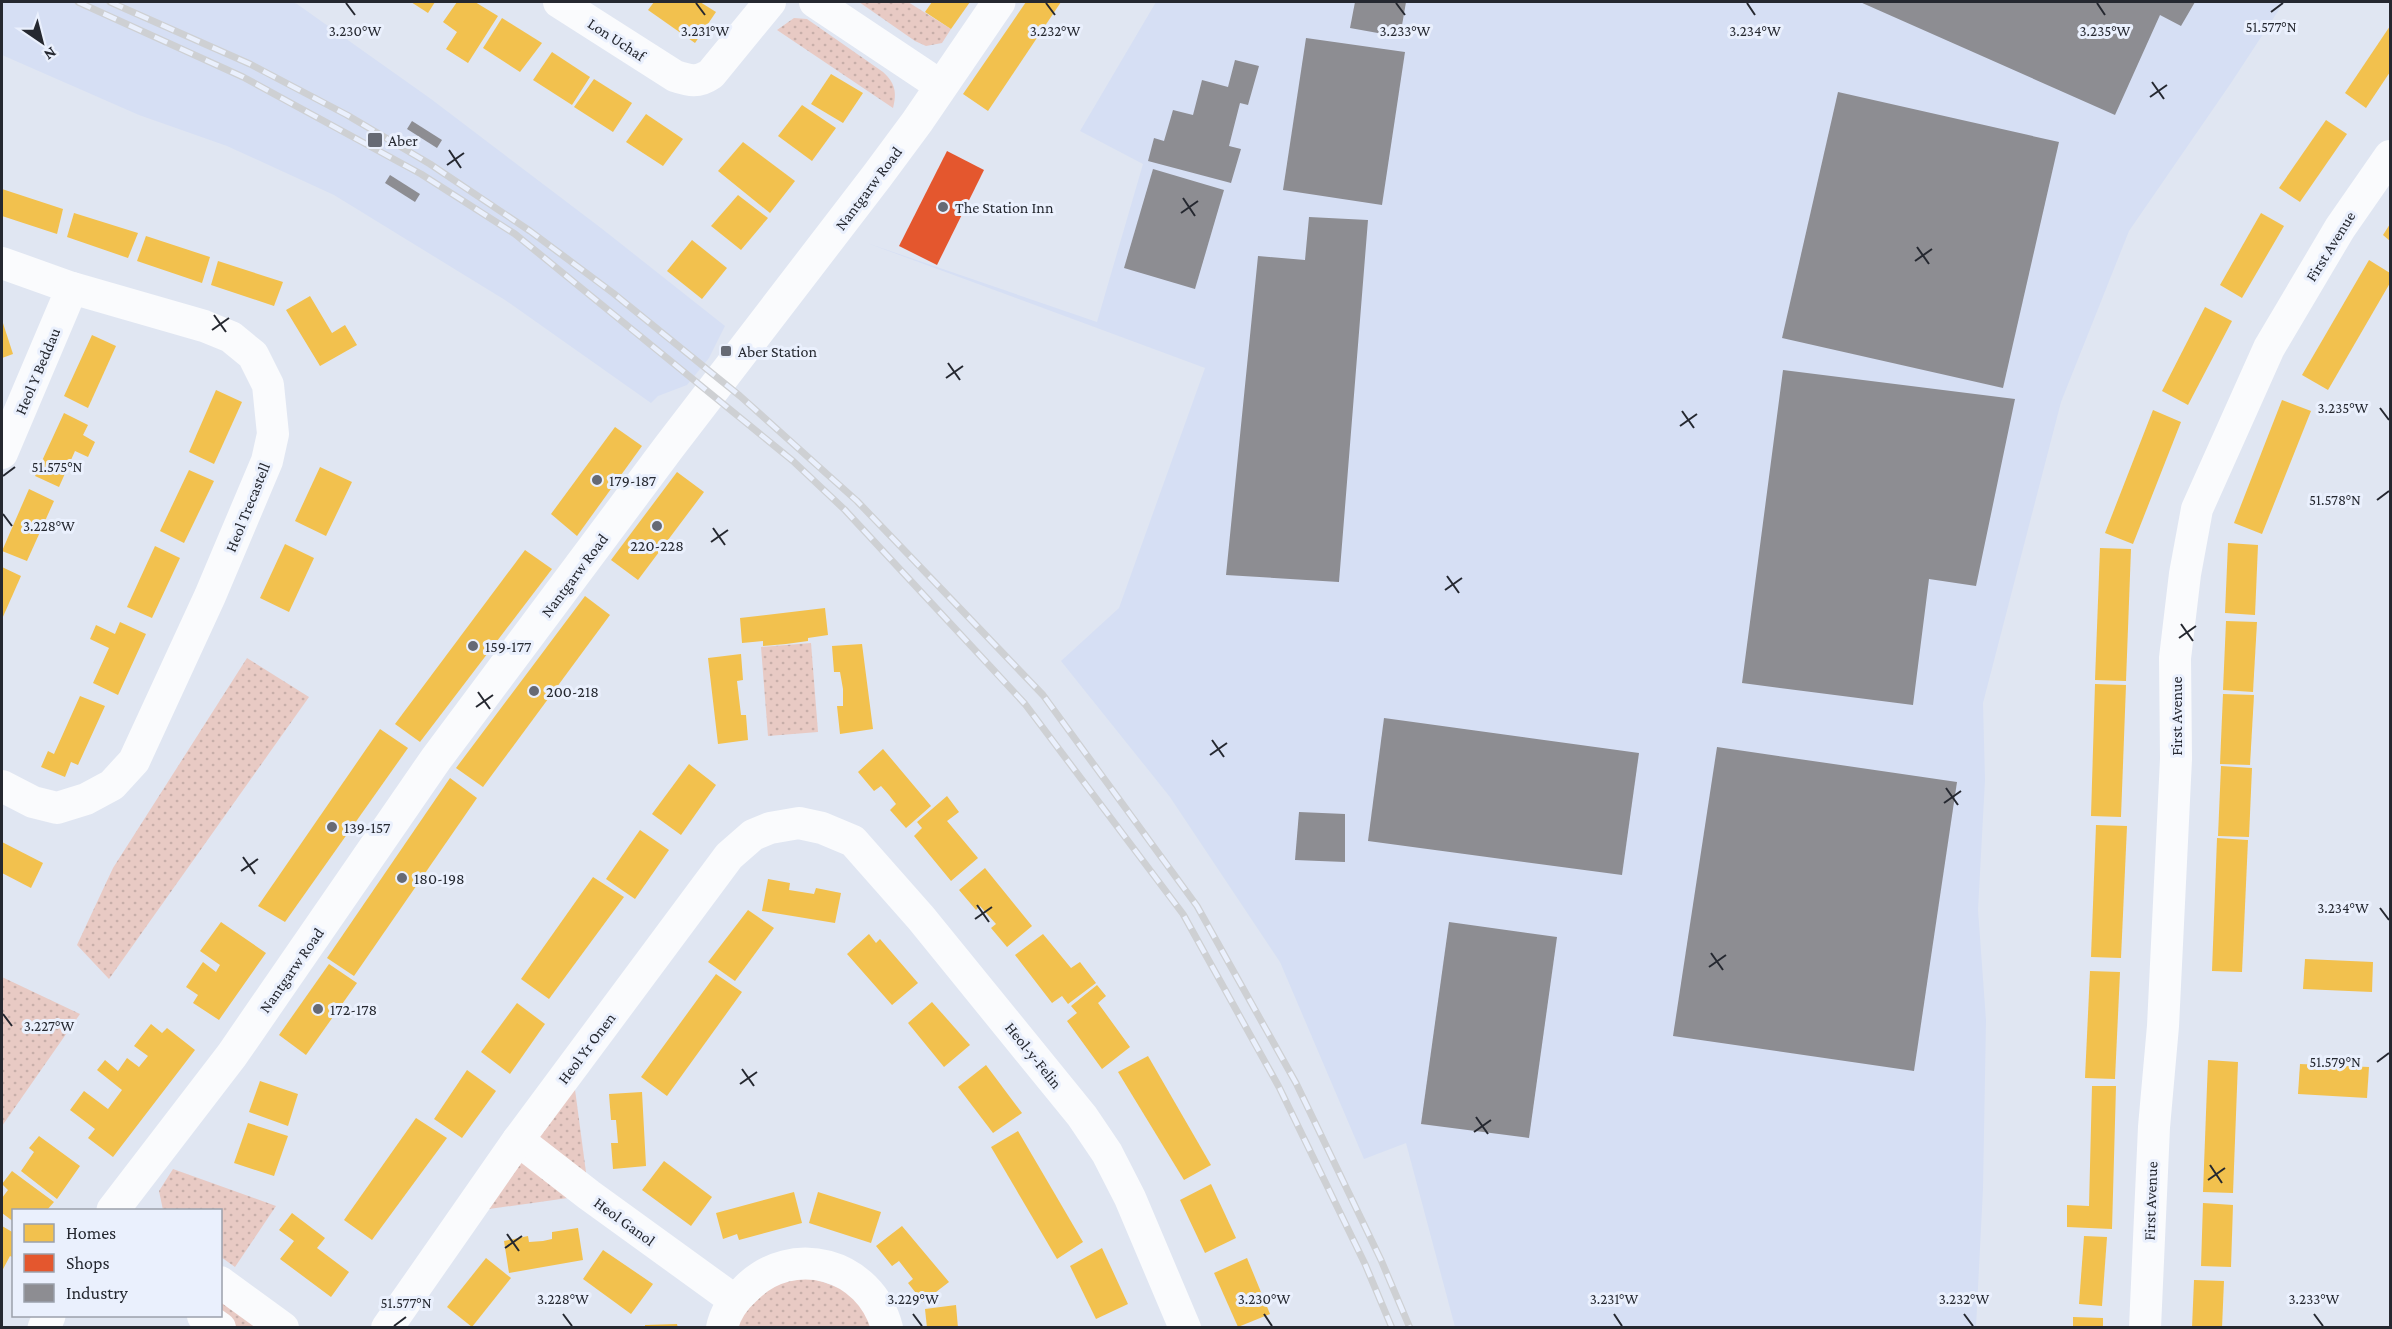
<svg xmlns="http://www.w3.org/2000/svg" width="2392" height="1329" font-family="'Crimson Pro',serif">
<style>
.built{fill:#d6dff4}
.green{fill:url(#green-dots)}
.homes{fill:#f2c14e}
.shops{fill:#e4572e}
.industry{fill:#8d8d92}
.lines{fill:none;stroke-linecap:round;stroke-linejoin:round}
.minor{stroke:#fafbfd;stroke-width:32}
.major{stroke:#fafbfd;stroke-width:33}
.rail-casing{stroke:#ced0d3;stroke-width:7}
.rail{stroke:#eaf0fd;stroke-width:4.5;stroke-dasharray:14;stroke-linecap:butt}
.ticks{fill:none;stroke:#252830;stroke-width:2}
.poi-dot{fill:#666a74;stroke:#eaf0fd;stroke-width:2}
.labels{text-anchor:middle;stroke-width:6;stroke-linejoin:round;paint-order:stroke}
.street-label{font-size:16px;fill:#252830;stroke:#eaf0fd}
.poi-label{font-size:16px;fill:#252830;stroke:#eaf0fd;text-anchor:start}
.ticks-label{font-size:15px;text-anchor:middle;fill:#252830;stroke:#eaf0fd;stroke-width:6;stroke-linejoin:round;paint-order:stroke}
</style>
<defs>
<pattern id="green-dots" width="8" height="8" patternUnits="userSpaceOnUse" patternTransform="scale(1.5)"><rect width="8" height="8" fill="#e8cac4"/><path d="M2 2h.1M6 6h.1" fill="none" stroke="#c7aea9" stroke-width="1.8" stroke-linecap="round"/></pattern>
</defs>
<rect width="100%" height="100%" fill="#e0e6f2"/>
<g class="built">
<path d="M2,2h290l5,2 134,95 170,129 124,98 -16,32 -22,27 -29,11 -7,7 -146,-103 -171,-105 -107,-49 -88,-31 -137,-60z"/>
<path d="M1156,2h1128l-53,81 -102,148 -68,171 -78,301 2,77 -7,130 8,110 -3,169 -7,138h-521l-49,-184 -42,16 -84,-197 -110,-165 -109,-136 58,-53 86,-240 -338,-125 230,79 46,-158 -63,-33z"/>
</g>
<g class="green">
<path d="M859,2h49l43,27 -9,14 -16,3 -11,-5z"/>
<path d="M794,18l13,1 76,53c12,11 14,20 10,36l-116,-78z"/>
<path d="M811,643l7,89 -50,4 -7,-89z"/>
<path d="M247,658l62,39 -200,282 -32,-34 36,-77z"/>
<path d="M2,977l78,37 -78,112z"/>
<path d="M572,1067l17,128 -121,17z"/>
<path d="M173,1169l103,37 -41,61 -14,-10 -1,-47h-57l-4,-19z"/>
<path d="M810,1277l43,16 23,35h-139c14,-35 38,-47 73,-51z"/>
<path d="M221,1282l62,45h-63z"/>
</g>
<g class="homes">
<path d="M411,2h24l-7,11z"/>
<path d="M457,2h18l23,14 -30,47 -22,-14 11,-17 -14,-10z"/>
<path d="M654,2h46l16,10 -21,31 -47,-33z"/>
<path d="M932,2h38l-19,27 -26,-17z"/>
<path d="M1026,2h35l-73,109 -25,-17z"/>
<path d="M502,18l40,25 -22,29 -37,-24z"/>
<path d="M2390,26v46l-24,36 -21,-15z"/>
<path d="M552,52l38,25 -18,28 -39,-25z"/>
<path d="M831,74l32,19 -20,30 -32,-19z"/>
<path d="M594,79l38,24 -19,29 -39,-25z"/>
<path d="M802,105l34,23 -24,33 -34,-25z"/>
<path d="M646,114l37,25 -20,27 -37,-24z"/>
<path d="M2326,120l21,14 -47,68 -21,-14z"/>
<path d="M743,142l52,39 -25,32 -52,-42z"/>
<path d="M2,189l61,20 -6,25 -55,-18z"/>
<path d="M738,195l30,23 -27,32 -30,-24z"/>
<path d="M74,213l64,20 -10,25 -61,-21z"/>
<path d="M2261,213l23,13 -42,72 -22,-13z"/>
<path d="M2390,224v17l-7,-6z"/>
<path d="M146,236l64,21 -8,26 -65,-22z"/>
<path d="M692,240l35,28 -25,31 -35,-28z"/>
<path d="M2369,260l21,13v10l-62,107 -26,-15z"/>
<path d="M218,261l65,21 -9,24 -63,-21z"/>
<path d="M310,296l22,37 13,-8 12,20 -37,21 -34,-56z"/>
<path d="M2205,307l27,14 -44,84 -26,-14z"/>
<path d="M2,320l11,34 -11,4z"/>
<path d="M92,335l24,11 -28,62 -24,-12z"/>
<path d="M216,390l26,12 -28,62 -25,-12z"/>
<path d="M2282,400l29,11 -49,123 -28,-11z"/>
<path d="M2153,410l28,12 -48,122 -28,-11z"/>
<path d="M64,413l24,12 -5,10 12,7 -7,15 -13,-6 -16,36 -24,-11z"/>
<path d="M615,427l27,19 -65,90 -26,-22z"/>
<path d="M320,467l32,15 -26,54 -31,-15z"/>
<path d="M189,470l25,11 -30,62 -24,-12z"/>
<path d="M677,472l27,20 -66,88 -27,-20z"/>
<path d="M29,489l25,12 -27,60 -25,-10z"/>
<path d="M2228,543l30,2 -3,70 -30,-2z"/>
<path d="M285,544l29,14 -25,54 -29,-14z"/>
<path d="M155,546l25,12 -28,60 -25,-11z"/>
<path d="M2100,548l31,1 -5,132 -31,-1z"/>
<path d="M525,550l27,19 -132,173 -25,-18z"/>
<path d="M2,567l19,9 -19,43z"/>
<path d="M585,596l25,19 -127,172 -27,-19z"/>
<path d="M825,608l3,27 -20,3v3l-22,3 -23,2v-5l-21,2 -2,-25z"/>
<path d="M2226,621l31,1 -4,70 -30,-2z"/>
<path d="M120,622l26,12 -28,61 -25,-12 16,-35 -19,-9 6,-14 19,9z"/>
<path d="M862,644l11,85 -33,5 -3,-28h6v-17l-3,-17h-6l-2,-26z"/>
<path d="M741,654l2,26 -6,1 4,34h5l2,25 -30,4 -10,-86z"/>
<path d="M2095,684l31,1 -5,132 -30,-1z"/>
<path d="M2223,694l31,1 -4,70 -30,-1z"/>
<path d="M80,696l25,10 -27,59 -7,-3 -6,15 -24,-10 7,-16 6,3z"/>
<path d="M380,729l28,19 -123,174 -27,-16z"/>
<path d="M883,749l48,57 -25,22 -16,-18 6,-6 -7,-9 -8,-9 -7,5 -16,-19z"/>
<path d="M689,764l27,21 -35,50 -29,-21z"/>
<path d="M2221,766l31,2 -3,69 -31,-1z"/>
<path d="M450,778l27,20 -123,178 -27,-18z"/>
<path d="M947,796l12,16 -12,9 31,37 -27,23 -37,-45 8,-8 -5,-6z"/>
<path d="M2096,825l31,1 -6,132 -30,-1z"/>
<path d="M640,830l29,20 -34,49 -29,-20z"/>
<path d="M2217,838l31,2 -6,132 -30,-1z"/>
<path d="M2,842l41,21 -12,25 -29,-15z"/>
<path d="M985,868l47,58 -25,21 -16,-19 5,-4 -16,-18 -4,4 -17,-20z"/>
<path d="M593,877l31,20 -75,102 -28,-20z"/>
<path d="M768,879l22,4 -1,7 25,4 2,-6 25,5 -6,30 -73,-12z"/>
<path d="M748,910l26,18 -39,53 -27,-19z"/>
<path d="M221,922l45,31 -47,67 -26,-17 5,-8 -12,-8 17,-25 13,10 4,-7 -20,-14z"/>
<path d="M869,934l7,9 4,-4 38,44 -26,22 -45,-51z"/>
<path d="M1043,934l28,34 9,-6 16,21 -28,21 -6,-8 -10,7 -37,-48z"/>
<path d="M2305,959l68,3 -1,30 -69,-3z"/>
<path d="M329,964l28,19 -51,72 -27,-20z"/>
<path d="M2090,971l30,1 -5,107 -30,-1z"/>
<path d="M716,974l26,18 -75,104 -26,-19z"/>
<path d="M1097,985l9,11 -8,7 32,44 -28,22 -35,-48 10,-8 -6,-7z"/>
<path d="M932,1002l38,43 -26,22 -36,-44z"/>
<path d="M517,1003l28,21 -35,50 -29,-22z"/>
<path d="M151,1024l11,9 5,-5 28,22 -82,107 -25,-19 7,-9 -25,-19 14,-19 24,18 14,-19 -25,-20 8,-10 13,11 9,-13 12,9 9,-11 -14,-10z"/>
<path d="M1148,1056l63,109 -27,15 -66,-108z"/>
<path d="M2208,1060l30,2 -5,131 -30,-1z"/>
<path d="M2300,1064l69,3 -2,31 -69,-4z"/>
<path d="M986,1065l36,48 -29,20 -35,-46z"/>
<path d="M467,1070l29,21 -34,47 -28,-19z"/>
<path d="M260,1081l38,13 -10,32 -39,-14z"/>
<path d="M2092,1086h24l-4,143 -45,-2v-22l22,1z"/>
<path d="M642,1092l4,74 -33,3 -2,-26h7l-2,-23h-5l-2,-26z"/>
<path d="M416,1118l31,20 -75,102 -28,-20z"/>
<path d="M248,1123l40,13 -14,40 -40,-13z"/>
<path d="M1018,1131l65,111 -26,17 -66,-112z"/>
<path d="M39,1136l41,30 -23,33 -36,-28 13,-19 -5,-4z"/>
<path d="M664,1161l48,36 -21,29 -49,-36z"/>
<path d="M12,1171l42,31 -7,8h-33v12l-12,-9v-15l6,-8 -6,-6z"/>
<path d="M1211,1184l25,54 -31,15 -25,-53z"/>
<path d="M794,1192l8,31 -63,17 -2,-6 -14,5 -7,-26z"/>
<path d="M818,1192l63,20 -10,31 -62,-20z"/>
<path d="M2203,1203l30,2 -2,62 -30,-1z"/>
<path d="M292,1213l33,25 -8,10 32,24 -18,25 -51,-38 14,-18 -15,-11z"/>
<path d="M2,1226l12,7v25l-4,-2 -8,15z"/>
<path d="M902,1226l47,56 -26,20 -15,-19 5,-4 -14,-18 -7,5 -16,-20z"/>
<path d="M578,1228l5,32 -74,13 -5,-32 24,-5 1,6 14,-1 9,-2v-7z"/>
<path d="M2084,1236l23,1 -5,69 -23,-2z"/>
<path d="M1102,1248l26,56 -32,15 -26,-53z"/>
<path d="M603,1250l50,34 -22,30 -48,-35z"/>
<path d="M486,1258l25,20 -39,49 -25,-20z"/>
<path d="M1247,1258l23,56 -32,13 -24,-54z"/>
<path d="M2194,1280l30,1 -2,47h-30z"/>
<path d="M956,1305l2,23h-31l-2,-19z"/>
<path d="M2073,1317l30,1v10h-30z"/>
<path d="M677,1324l1,4h-33v-3z"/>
</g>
<path class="shops" d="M947,151l37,19 -47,95 -38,-19z"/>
<g class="industry">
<path d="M1355,2h51l-6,35 -50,-9z"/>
<path d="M1860,2h335l-14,24 -21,-11 -45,100z"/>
<path d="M1306,38l99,14 -23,153 -99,-15z"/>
<path d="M1235,60l24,6 -11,39 -8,-2 -11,43 12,3 -10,34 -83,-22 6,-23 10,3 9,-31 20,5 9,-35 26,7z"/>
<path d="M1838,92l221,50 -56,246 -221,-50z"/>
<path d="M412,121l30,19 -5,8 -30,-19z"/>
<path d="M1153,169l71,21 -29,99 -71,-21z"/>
<path d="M390,175l30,19 -5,8 -30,-19z"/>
<path d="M1309,217l59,3 -29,362 -113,-7 32,-319 47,4z"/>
<path d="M1783,370l232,29 -39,187 -47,-7 -16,126 -171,-22z"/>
<path d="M1384,718l255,35 -17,122 -254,-34z"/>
<path d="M1717,747l240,35 -43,289 -241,-35z"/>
<path d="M1299,812l46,2v48l-50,-2z"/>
<path d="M1449,922l108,15 -28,201 -108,-14z"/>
</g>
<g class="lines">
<g class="minor">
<path d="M559,2l116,74c15,5 23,7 36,-2l59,-72"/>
<path d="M815,2l126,84"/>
<path d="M2,263l70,25 132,38 27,11 22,18 15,30 5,49 -6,27 -57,135 -76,165 -22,24 -26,14 -29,9 -24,-6 -31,-16"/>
<path d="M2,453l70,-165"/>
<path d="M518,1140l71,55 145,105"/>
<path d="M220,1282l63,46"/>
<path d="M203,1316l17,12"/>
<path d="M387,1328l131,-188 211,-284 24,-21 17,-7 29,-5 23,5 31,13 68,77 161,198 25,37 23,45 55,130"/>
<path d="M722,1328c3,-16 13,-29 24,-39 46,-47 124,-26 141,39"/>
<path d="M2145,1328l9,-201 9,-101 13,-267 -1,-101 10,-84 12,-65 72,-161 71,-120 50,-72"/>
</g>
<g class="major">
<path d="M113,1210l119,-155 204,-296 233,-312 208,-271 40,-54 82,-120"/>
<path d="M44,1328l5,-12"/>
</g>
<g class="rail-casing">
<g id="rail">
<path d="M78,2l165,75 178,97 94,60 278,227 52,49 180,194 158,210 96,173 86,177 27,64"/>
<path d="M110,2l140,62 97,51 83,49 100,67 83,62 127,103 117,105 186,194 154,211 99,177 85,177 29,68"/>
</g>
</g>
<use href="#rail" class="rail"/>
</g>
<path class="ticks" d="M346,3l9,12M696,3l9,12M1046,3l9,12M1396,3l9,12M1747,3l8,12M2097,3l8,12M2271,12l12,-9M2152,82l12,17M2150,97l17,-12M449,150l12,18M447,165l17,-12M1183,198l12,18M1181,213l17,-12M1917,247l12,17M1915,261l17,-12M214,315l12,17M212,330l17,-12M948,363l12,17M946,378l17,-12M2380,408l9,12M1682,411l12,17M1680,426l17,-12M3,476l12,-9M2377,500l12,-9M3,514l9,12M713,528l12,17M711,542l17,-12M1447,576l12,17M1445,590l17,-12M2181,624l12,17M2179,638l17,-12M478,692l12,17M476,707l17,-12M1212,740l12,17M1210,755l17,-12M1946,788l12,17M1944,803l17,-12M243,857l12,17M241,871l17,-12M977,905l12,17M2380,908l9,12M975,919l17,-12M1711,953l12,17M1709,967l17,-12M3,1014l9,12M2377,1062l12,-9M742,1069l12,17M740,1084l17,-12M1476,1117l12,17M1474,1132l17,-12M2210,1165l12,18M2208,1180l17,-12M507,1234l12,17M505,1248l17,-12M563,1314l9,12M913,1314l9,12M1264,1314l8,12M1614,1314l8,12M1964,1314l9,12M2314,1314l9,12M394,1326l12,-9"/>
<g class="poi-dot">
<rect x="367" y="132" width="16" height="16" rx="3"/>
<circle cx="943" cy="207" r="6"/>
<rect x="720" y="345" width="12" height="12" rx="3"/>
<circle cx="597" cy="480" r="6"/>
<circle cx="657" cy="526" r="6"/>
<circle cx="473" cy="646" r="6"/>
<circle cx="534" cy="691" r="6"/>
<circle cx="332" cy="827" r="6"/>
<circle cx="402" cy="878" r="6"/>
<circle cx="318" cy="1009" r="6"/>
</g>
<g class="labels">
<g class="street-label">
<text transform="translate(617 39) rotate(33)" y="6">Lon Uchaf</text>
<text transform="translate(868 188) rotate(-53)" y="6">Nantgarw Road</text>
<text transform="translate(2330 246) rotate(-58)" y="6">First Avenue</text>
<text transform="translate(37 371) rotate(-67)" y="6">Heol Y Beddau</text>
<text transform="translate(247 507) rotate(-68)" y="6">Heol Trecastell</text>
<text transform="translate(574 575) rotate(-53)" y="6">Nantgarw Road</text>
<text transform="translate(2176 716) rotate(-90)" y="6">First Avenue</text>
<text transform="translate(291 970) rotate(-55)" y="6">Nantgarw Road</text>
<text transform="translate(586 1048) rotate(-53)" y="6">Heol Yr Onen</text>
<text transform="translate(1034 1055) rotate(51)" y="6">Heol-y-Felin</text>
<text transform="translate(2150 1201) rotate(-88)" y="6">First Avenue</text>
<text transform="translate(625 1221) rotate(36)" y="6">Heol Ganol</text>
</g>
<g class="poi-label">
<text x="388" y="146">Aber</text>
<text x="955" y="213">The Station Inn</text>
<text x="738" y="357">Aber Station</text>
<text x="609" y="486">179-187</text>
<text x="657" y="551" text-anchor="middle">220-228</text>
<text x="485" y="652">159-177</text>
<text x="546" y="697">200-218</text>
<text x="344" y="833">139-157</text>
<text x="414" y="884">180-198</text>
<text x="330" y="1015">172-178</text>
</g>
</g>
<g class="ticks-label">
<text x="2271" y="32">51.577°N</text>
<text x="355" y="36">3.230°W</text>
<text x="1055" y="36">3.232°W</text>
<text x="1755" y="36">3.234°W</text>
<text x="705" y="36">3.231°W</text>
<text x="1405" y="36">3.233°W</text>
<text x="2105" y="36">3.235°W</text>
<text x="2343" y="413">3.235°W</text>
<text x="57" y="472">51.575°N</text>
<text x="2335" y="505">51.578°N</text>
<text x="49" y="531">3.228°W</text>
<text x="2343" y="913">3.234°W</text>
<text x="49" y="1031">3.227°W</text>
<text x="2335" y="1067">51.579°N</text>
<text x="563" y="1304">3.228°W</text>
<text x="913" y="1304">3.229°W</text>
<text x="1264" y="1304">3.230°W</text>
<text x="1614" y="1304">3.231°W</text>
<text x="1964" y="1304">3.232°W</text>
<text x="2314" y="1304">3.233°W</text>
<text x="406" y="1308">51.577°N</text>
</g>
<rect width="2392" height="1329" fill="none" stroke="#252830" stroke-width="6"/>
<rect x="12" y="1209" width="210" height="108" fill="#eaf0fd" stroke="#9ba0ab" stroke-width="1.5"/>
<rect x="24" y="1224" width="30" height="18" fill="#f2c14e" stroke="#9ba0ab" stroke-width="1.5"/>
<text x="66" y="1239" font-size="18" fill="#252830">Homes</text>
<rect x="24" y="1254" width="30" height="18" fill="#e4572e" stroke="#9ba0ab" stroke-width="1.5"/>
<text x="66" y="1269" font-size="18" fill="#252830">Shops</text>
<rect x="24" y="1284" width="30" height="18" fill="#8d8d92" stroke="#9ba0ab" stroke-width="1.5"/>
<text x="66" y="1299" font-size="18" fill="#252830">Industry</text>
<g transform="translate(42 42) rotate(145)" stroke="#eaf0fd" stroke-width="4.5" paint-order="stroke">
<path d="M0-4.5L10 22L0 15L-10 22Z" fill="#252830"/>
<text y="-9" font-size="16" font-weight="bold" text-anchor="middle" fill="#252830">N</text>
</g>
</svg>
